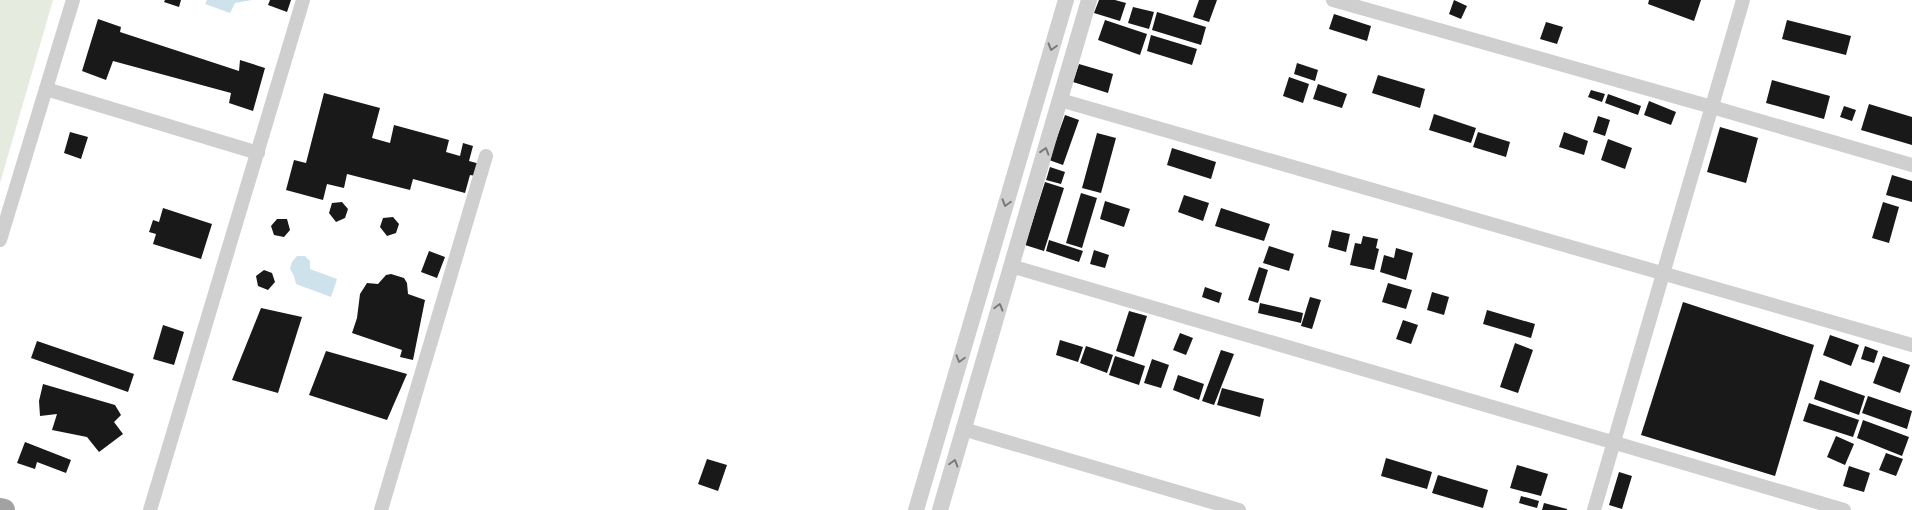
<svg xmlns="http://www.w3.org/2000/svg" width="1912" height="510" font-family="'Public Sans',sans-serif">
<style>
.green{fill:#e5ebde}
.water{fill:#cee2ec}
.building{fill:#191919}
.lines{fill:none;stroke-linecap:round;stroke-linejoin:round}
.minor{stroke:#cfcfcf;stroke-width:14}
.tertiary{stroke:#cfcfcf;stroke-width:16}
.trunk{stroke:#a2a2a2;stroke-width:22}
.oneway{stroke:#797979}
</style>
<rect width="100%" height="100%" fill="#fff"/>
<path class="green" d="M0,0h53l-53,183z"/>
<g class="water">
<path d="M207,0h45l-17,3 -5,10 -25,-9z"/>
<path d="M297,256h8l5,5v8l27,10 -6,18 -35,-13 -2,-8 -4,-7 2,-7z"/>
</g>
<g class="building">
<path d="M165,0h16l-2,7 -15,-5z"/>
<path d="M270,0h21l-4,12 -19,-7z"/>
<path d="M1099,0h16l11,3 -6,18 -26,-8z"/>
<path d="M1199,0h18l-8,22 -16,-5z"/>
<path d="M1454,0l13,6 -6,13 -12,-5z"/>
<path d="M1649,0h52l-7,21 -46,-17z"/>
<path d="M1133,7l21,5 -5,17 -21,-6z"/>
<path d="M1157,12l49,15 -5,18 -49,-15z"/>
<path d="M1334,14l37,12 -4,15 -38,-12z"/>
<path d="M98,19l23,8 -1,5 119,39 1,-11 25,8 -12,43 -24,-8 2,-10 -118,-32 -7,19 -24,-9z"/>
<path d="M1105,20l42,14 -7,21 -42,-15z"/>
<path d="M1787,20l64,16 -5,19 -64,-16z"/>
<path d="M1546,22l17,5 -6,17 -17,-5z"/>
<path d="M1151,35l46,14 -5,16 -45,-14z"/>
<path d="M1297,63l21,7 -3,11 -21,-7z"/>
<path d="M1079,64l34,10 -5,19 -35,-11z"/>
<path d="M1378,75l47,14 -5,19 -48,-15z"/>
<path d="M1289,77l20,7 -6,19 -20,-7z"/>
<path d="M1772,80l58,16 -6,23 -58,-16z"/>
<path d="M1318,84l29,10 -5,14 -29,-9z"/>
<path d="M1591,90l14,4 -3,8 -14,-5z"/>
<path d="M324,93l56,15 -8,30 18,5 4,-18 55,15 -3,12 14,4 3,-13 10,3 -4,15 11,3 -4,12 -6,-1 -5,18 -52,-14 -3,11 -63,-16 -3,14 -17,-4 -4,16 -37,-10 8,-30 12,3z"/>
<path d="M1608,94l33,12 -3,9 -33,-12z"/>
<path d="M1649,101l27,11 -5,13 -27,-10z"/>
<path d="M1869,104l43,13v28l-51,-15z"/>
<path d="M1844,106l12,4 -4,11 -12,-4z"/>
<path d="M1434,114l42,14 -5,15 -42,-13z"/>
<path d="M1065,115l14,5 -16,45 -14,-5z"/>
<path d="M1598,116l12,4 -5,16 -12,-4z"/>
<path d="M1720,127l38,11 -12,45 -39,-11z"/>
<path d="M70,132l18,5 -7,22 -17,-6z"/>
<path d="M1478,132l32,10 -4,15 -33,-10z"/>
<path d="M1564,132l24,9 -4,14 -25,-8z"/>
<path d="M1097,133l19,5 -15,55 -19,-5z"/>
<path d="M1608,139l24,9 -7,21 -24,-9z"/>
<path d="M1172,148l44,14 -5,17 -44,-14z"/>
<path d="M1050,167l15,5 -4,12 -15,-4z"/>
<path d="M1892,175l20,6v21l-26,-7z"/>
<path d="M1045,182l19,6 -20,63 -19,-6z"/>
<path d="M1081,193l16,5 -15,50 -16,-5z"/>
<path d="M1184,195l25,8 -6,18 -25,-9z"/>
<path d="M1105,201l25,8 -6,18 -24,-8z"/>
<path d="M342,202l6,7 -3,9 -9,4 -7,-9 3,-10z"/>
<path d="M1883,202l16,5 -10,36 -17,-5z"/>
<path d="M163,208l49,16 -11,35 -48,-15 3,-10 -7,-2 4,-12 6,2z"/>
<path d="M1221,208l49,16 -6,17 -49,-15z"/>
<path d="M393,217l6,7 -3,9 -9,3 -7,-9 3,-9z"/>
<path d="M277,219h10l3,11 -6,7 -10,-2 -3,-9z"/>
<path d="M1332,230l18,4 -4,18 -18,-5z"/>
<path d="M1363,236l15,3 -2,9 3,1 -5,21 -24,-5 5,-22 6,1z"/>
<path d="M1049,240l34,11 -4,11 -33,-11z"/>
<path d="M1269,246l25,8 -5,17 -26,-8z"/>
<path d="M1396,248l17,5 -7,27 -26,-8 4,-17 10,3z"/>
<path d="M1094,250l15,5 -4,13 -15,-4z"/>
<path d="M429,251l16,6 -8,21 -16,-6z"/>
<path d="M1259,267l9,3 -10,33 -10,-3z"/>
<path d="M264,270l8,3 3,9 -7,8 -10,-4 -2,-10z"/>
<path d="M391,274l13,4 3,5 1,11 17,6 -12,60 -13,-3 2,-7 -50,-17 5,-15 3,-24 7,-11 11,1 8,-9z"/>
<path d="M1388,283l24,7 -6,19 -24,-7z"/>
<path d="M1205,287l17,6 -3,10 -17,-6z"/>
<path d="M1432,292l17,5 -5,18 -17,-5z"/>
<path d="M1310,297l11,3 -9,29 -11,-3z"/>
<path d="M1683,302l131,43 -39,131 -134,-41z"/>
<path d="M1260,303l43,10 -2,10 -43,-10z"/>
<path d="M261,308l41,9 -24,76 -46,-13z"/>
<path d="M1487,310l48,14 -4,14 -48,-14z"/>
<path d="M1129,311l18,5 -13,41 -18,-6z"/>
<path d="M1403,320l15,5 -7,19 -15,-5z"/>
<path d="M163,325l21,7 -10,33 -21,-6z"/>
<path d="M1180,333l13,5 -7,17 -13,-5z"/>
<path d="M1830,335l29,10 -8,21 -28,-11z"/>
<path d="M1060,340l23,7 -5,15 -22,-7z"/>
<path d="M37,341l97,33 -6,18 -97,-34z"/>
<path d="M1515,343l18,7 -15,43 -18,-6z"/>
<path d="M1086,346l27,9 -6,18 -27,-10z"/>
<path d="M1865,346l13,5 -4,12 -13,-4z"/>
<path d="M1221,350l13,4 -20,51 -12,-4z"/>
<path d="M326,351l81,23 -20,46 -78,-25z"/>
<path d="M1115,356l30,10 -6,19 -30,-10z"/>
<path d="M1883,356l27,9 -10,28 -27,-10z"/>
<path d="M1152,359l17,6 -8,23 -17,-5z"/>
<path d="M1178,375l26,9 -5,16 -26,-10z"/>
<path d="M1820,380l45,16 -6,19 -45,-16z"/>
<path d="M43,384l72,21 6,10 -7,7 9,12 -24,18 -12,-15 -35,-7 5,-16 -17,2 -1,-15z"/>
<path d="M1222,388l42,11 -4,18 -43,-12z"/>
<path d="M1868,396l44,15 -5,18 -45,-16z"/>
<path d="M1809,403l50,17 -6,17 -50,-16z"/>
<path d="M1863,420l46,17 -7,19 -45,-18z"/>
<path d="M1836,436l18,8 -9,21 -18,-8z"/>
<path d="M25,442l46,18 -5,13 -29,-11 -2,7 -18,-6z"/>
<path d="M1886,453l17,6 -7,17 -17,-6z"/>
<path d="M1386,458l46,14 -5,17 -46,-13z"/>
<path d="M707,459l20,6 -9,26 -20,-7z"/>
<path d="M1517,465l31,9 -7,22 -31,-8z"/>
<path d="M1849,466l21,7 -6,19 -21,-6z"/>
<path d="M1619,472l13,4 -10,33 -13,-4z"/>
<path d="M1438,475l50,15 -5,18 -51,-15z"/>
<path d="M1521,496l18,5 -2,7 -18,-5z"/>
<path d="M1544,503l23,6v1h-25z"/>
</g>
<g class="lines">
<g class="minor">
<path d="M1333,0l379,107 200,58"/>
<path d="M46,89l212,64"/>
<path d="M1060,100l852,245"/>
<path d="M0,240l73,-240"/>
<path d="M1011,266l833,244"/>
<path d="M963,429l276,81"/>
<path d="M150,510l153,-510"/>
<path d="M381,510l105,-354"/>
<path d="M1594,510l149,-510"/>
</g>
<g class="tertiary">
<path d="M916,510l150,-510"/>
<path d="M940,510l149,-510"/>
</g>
<path class="trunk" d="M0,509l4,1"/>
</g>
<defs><path id="oneway-chevron" d="M-2-3.5L2.5 0L-2 3.5" fill="none" stroke-width="1.6" stroke-linecap="round" stroke-linejoin="round" transform="scale(1.25)"/></defs>
<g class="oneway">
<use href="#oneway-chevron" transform="translate(1052 47) rotate(106)"/>
<use href="#oneway-chevron" transform="translate(1045 151) rotate(-73)"/>
<use href="#oneway-chevron" transform="translate(1006 203) rotate(106)"/>
<use href="#oneway-chevron" transform="translate(999 307) rotate(-74)"/>
<use href="#oneway-chevron" transform="translate(960 359) rotate(106)"/>
<use href="#oneway-chevron" transform="translate(954 463) rotate(-74)"/>
</g>
</svg>
